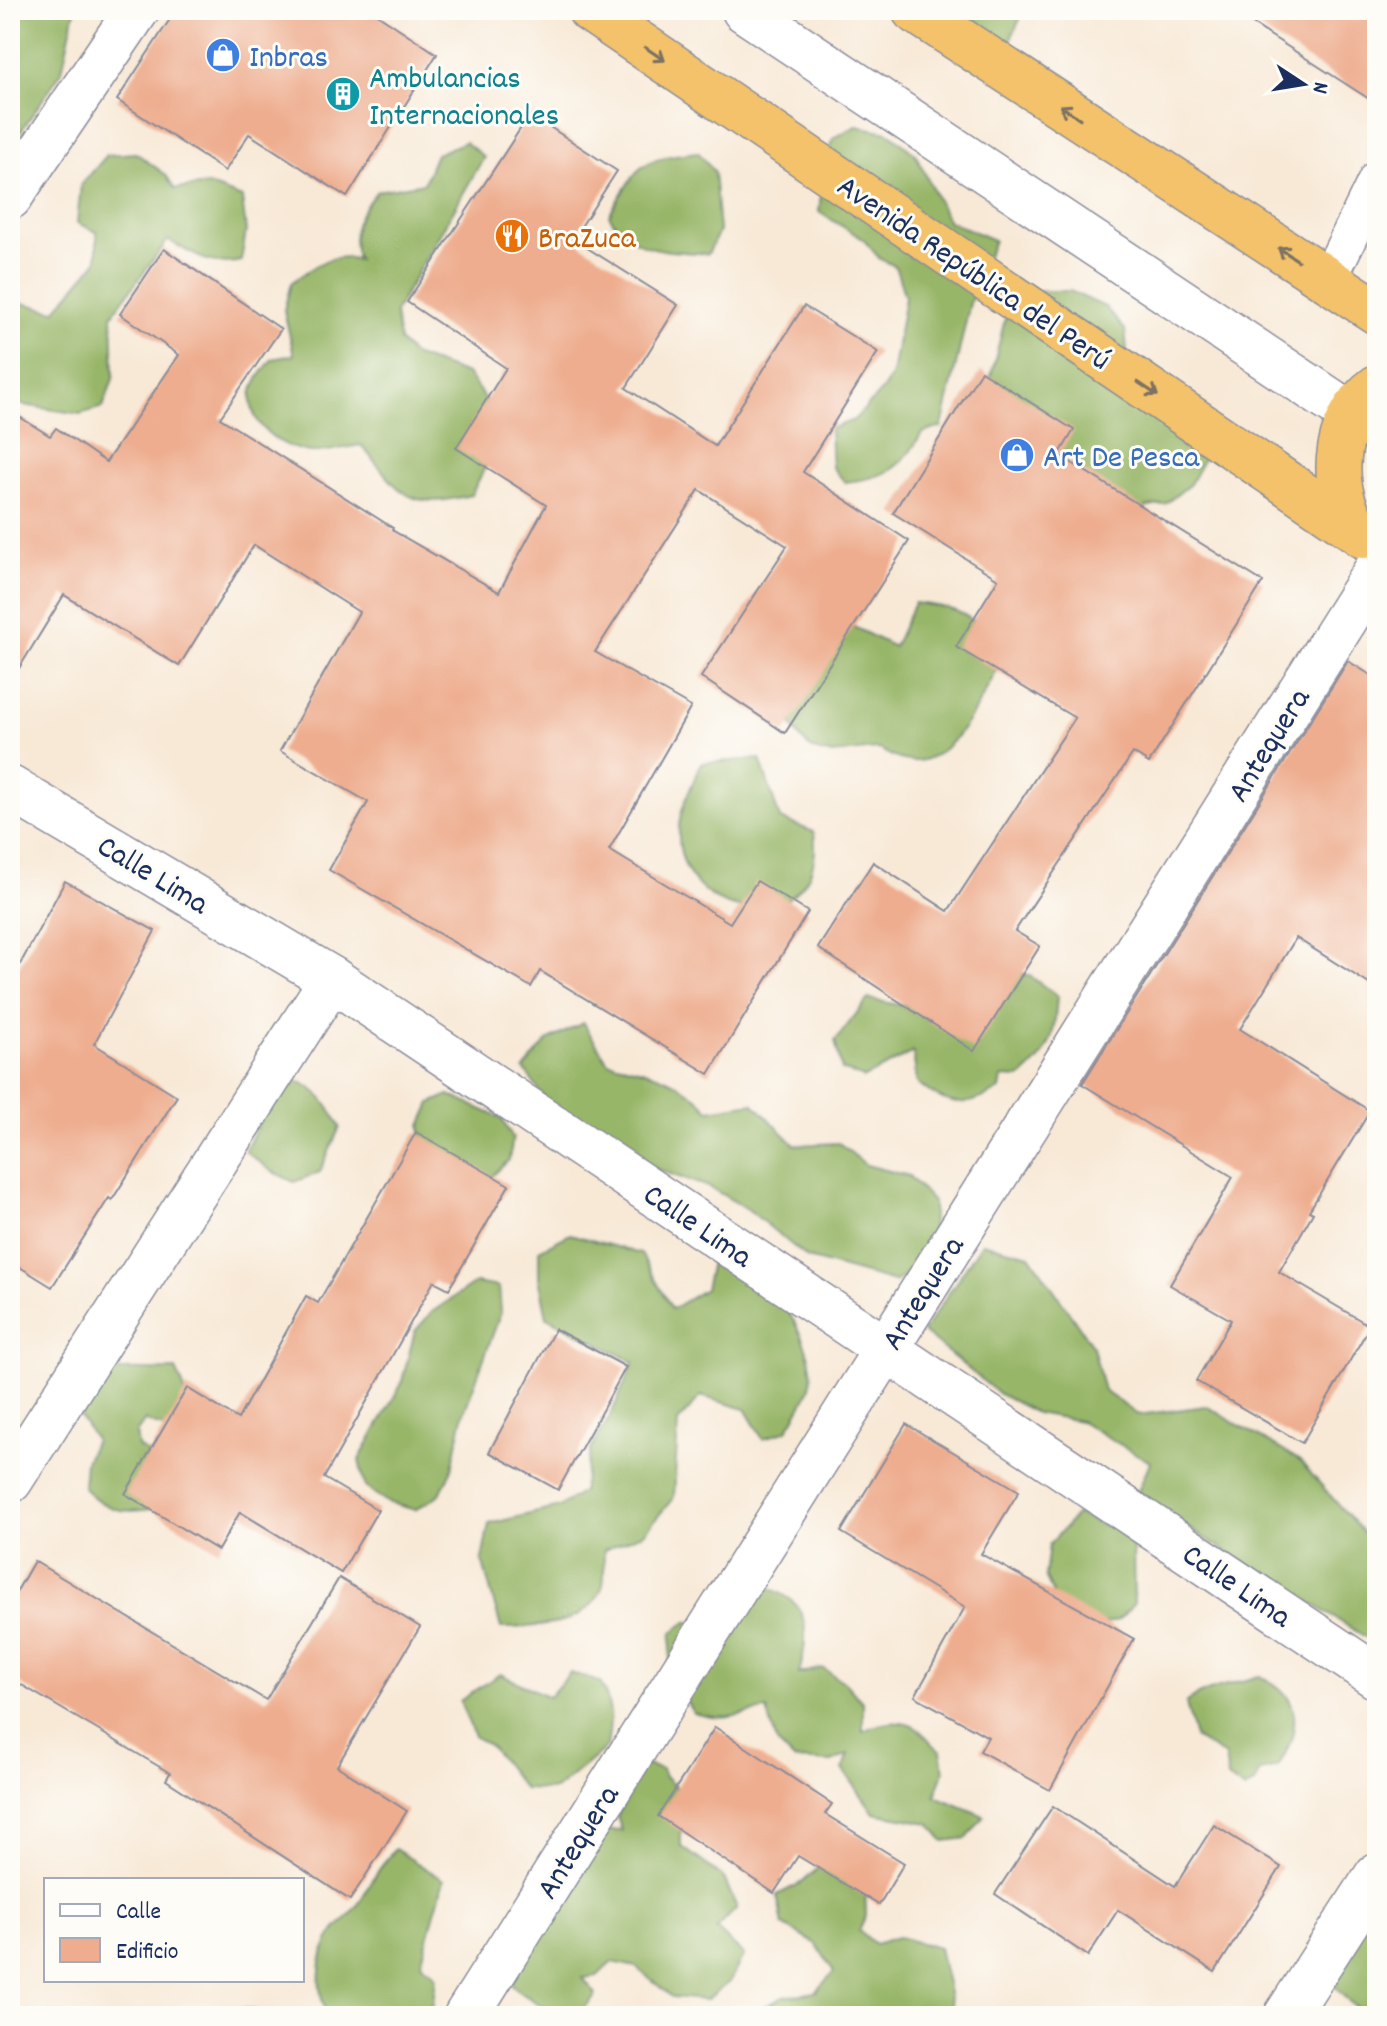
<svg xmlns="http://www.w3.org/2000/svg" width="1387" height="2026" font-family="Dekko,sans-serif">
<style>
.forest{fill:#97b668;stroke:#597263;stroke-width:2}
.building{fill:#eead8f}
.lines{fill:none;stroke-linecap:round;stroke-linejoin:round}
.service-casing{stroke:#8a8c9a;stroke-width:39}
.minor-casing{stroke:#8a8c9a;stroke-width:47}
.tertiary-casing{stroke:#8a8c9a;stroke-width:47}
.trunk-casing{stroke:#8a8c9a;stroke-width:47}
.service{stroke:#fff;stroke-width:36}
.minor{stroke:#fff;stroke-width:44}
.tertiary{stroke:#fff;stroke-width:44}
.trunk{stroke:#f3c26a;stroke-width:44}
.oneway{stroke:#7c7163}
.labels{text-anchor:middle;stroke-width:6;stroke-linejoin:round;paint-order:stroke}
.shop-label{font-size:32px;fill:#366cbe;stroke:#fdfcf7;text-anchor:start}
.culture-label{font-size:32px;fill:#0d838f;stroke:#fdfcf7;text-anchor:start}
.food-label{font-size:32px;fill:#c56008;stroke:#fdfcf7;text-anchor:start}
.street-label{font-size:32px;fill:#1b2f5e;stroke:#fdfcf7}
</style>
<rect width="100%" height="100%" fill="#fdfcf7"/>
<filter id="ink" filterUnits="userSpaceOnUse"><feTurbulence type="fractalNoise" baseFrequency=".0125" numOctaves="2"/><feDisplacementMap in="SourceGraphic" scale="16" xChannelSelector="R" yChannelSelector="G"/><feConvolveMatrix kernelMatrix="1 2 1 2 8 2 1 2 1" color-interpolation-filters="sRGB"/></filter>
<filter id="wash" filterUnits="userSpaceOnUse"><feTurbulence type="fractalNoise" baseFrequency=".006" numOctaves="4" result="noise"/><feDisplacementMap in="SourceGraphic" scale="32" xChannelSelector="R" yChannelSelector="G"/><feGaussianBlur stdDeviation="1.8" result="paint"/><feColorMatrix in="noise" values="0 0 0 0 0 0 0 0 0 0 0 0 0 0 0 0 0 1.4 0 .05"/><feComposite in="paint" operator="in"/></filter>
<g filter="url(#wash)">
<rect width="100%" height="100%" fill="#f8e9d7"/>
<g class="forest">
<path d="M10,10h65l-13,61 -52,76z"/>
<path d="M928,10h90l4,5 -23,49z"/>
<path d="M856,126l32,6 28,23 32,66 46,19 -24,63 -28,124 -20,6c-20,36 -37,45 -77,49l-13,-15 -2,-38 24,-9 28,-29 10,-16 13,-78 -10,-31 -15,-7 -17,-20 -44,-27 5,-46 10,-28z"/>
<path d="M465,142l19,15 -89,155 4,29 14,14 54,19c41,52 32,67 4,121 -67,16 -69,-2 -110,-50 -16,2 -35,8 -50,7 -30,-4 -65,-27 -59,-61 3,-11 14,-23 20,-32l22,-4 -10,-45 7,-27c21,-15 41,-33 67,-23 -10,-30 0,-46 19,-69l47,-8 12,-29z"/>
<path d="M698,152l16,20 5,59 -11,23c-42,-4 -75,0 -99,-39 30,-51 29,-56 89,-63z"/>
<path d="M136,153l30,22 9,14 33,-4 34,13 4,33 -5,30c-30,7 -48,-7 -73,-21l-56,75 2,61 -11,31 -23,7 -70,-11v-103l45,11 42,-50v-29l-20,-9 4,-38 26,-30z"/>
<path d="M1036,291h34l35,16 20,23 3,31 73,77 2,22 -13,24 -25,20 -49,9 -48,-60 -78,-23 -3,-38 19,-77z"/>
<path d="M914,603c50,5 67,14 86,61 -24,44 -59,129 -120,85 -40,1 -66,20 -89,-26l53,-101 50,25z"/>
<path d="M760,759l20,60 34,13c15,105 -141,99 -135,-5 1,-20 15,-45 22,-64z"/>
<path d="M1003,969l27,7 27,20c-3,39 -4,56 -37,82l-18,-1 -2,12c-35,21 -52,18 -83,-6l-4,-31 -49,26 -22,-8 -7,-29 33,-42 69,13z"/>
<path d="M583,1023l25,39c39,8 75,17 101,48l44,-7 42,42 44,-2 27,22 43,11 24,26c0,41 -1,58 -39,80l-86,-24 -59,-48 -40,-23 -99,-33 -62,-51 -24,-34 23,-28z"/>
<path d="M282,1076c32,7 44,23 58,51l-20,45 -26,10 -23,-11 -26,-20z"/>
<path d="M449,1095l52,23 12,20 -4,22 -22,21 -65,-29 -1,-26 10,-23z"/>
<path d="M570,1234l71,20 31,55 33,-20 6,-27c20,9 45,15 61,30 19,16 46,69 38,95 -4,14 -16,30 -23,43l-24,9 -18,-30 -44,-13 -23,26 -4,75 -30,36 -40,17c-1,11 2,28 -2,38 -14,39 -67,39 -101,40l-19,-68 7,-36 70,-17 23,-15 9,-43 20,-34 23,-53 -87,-45 -8,-39v-28z"/>
<path d="M982,1243l48,12 63,92 11,44 34,24 68,-9 93,54 66,75 12,6v103l-241,-148 14,-34 -70,-41 -44,-8 -37,-19 -76,-62z"/>
<path d="M475,1283l24,4 2,25 -38,103 -11,54 -12,25 -25,16 -28,-8 -22,-15 -6,-27 42,-75 14,-54 17,-19z"/>
<path d="M176,1370l8,18v36c-15,5 -25,4 -39,-4l-9,13 2,14 15,9 -1,53c-30,5 -48,1 -69,-22l2,-25 10,-22 -15,-23c25,-60 37,-45 96,-47z"/>
<path d="M1077,1514l24,11 16,1 16,20 1,58 -16,16 -21,6 -38,-19 -14,-31 4,-31z"/>
<path d="M756,1581c10,7 26,11 35,19 21,17 14,51 8,74l23,-6 22,14 19,21v28c17,-8 38,-13 55,-2 9,6 13,16 23,22l3,21 -9,24 49,20 -17,22 -23,3 -15,-18 -55,-10 -31,-44 6,-15 -17,8 -38,-2 -17,-17 -10,-33c-34,4 -37,13 -74,3l-24,-42 3,-39 15,-10h10z"/>
<path d="M570,1673l30,9c13,24 11,39 7,65l-52,43 -31,-1 -32,-41 -18,-12 -14,-35 40,-27 49,23z"/>
<path d="M1259,1676c46,19 41,54 19,91l-19,5 -3,10 -11,8 -17,-12 -3,-22 -30,-18 -9,-35c21,-17 47,-18 73,-27z"/>
<path d="M642,1764l20,5 3,8 16,16v53l43,32 13,30 -21,21 28,26 -15,27 -23,18 -34,-3 -36,-30 -24,-5 -15,14 -14,2 13,16c-19,27 -29,27 -57,10 -11,-7 -21,-12 -30,-22l86,-152 27,1 -5,-14z"/>
<path d="M395,1849l49,31 -23,83 15,12 -3,29 -7,12h-98c-12,-24 -12,-59 5,-83 7,-10 18,-17 25,-28 12,-21 21,-38 37,-56z"/>
<path d="M831,1856l34,28 1,32 -7,15 16,13 23,-7 41,11 15,68h-207l36,-19 32,-5 19,-20 -18,-28 -33,-19 -6,-30 26,-13z"/>
<path d="M1377,1906v110c-15,0 -35,-20 -44,-32l3,-16z"/>
<path d="M246,2009l34,7h-79l2,-5z"/>
</g>
<g id="blocks">
<g class="building">
<path d="M176,10h195l66,44 -90,143 -98,-63 -24,37 -108,-71z"/>
<path d="M1231,10h146v94z"/>
<path d="M530,114l87,57 -44,68 105,66 -52,83 89,58 89,-140 74,46 -75,120 106,69 -124,192 -84,-56 86,-131 -88,-56 -104,162 96,55 -82,143 121,73 27,-42 51,31 -99,162 -169,-103 -9,16 -202,-117 39,-68 -88,-51 79,-139 -105,-67 -75,121 -115,-71 -54,88v-272l40,25 6,-8 50,34 73,-107 -59,-41 44,-65 117,80 -61,89 173,110 -1,2 107,62 47,-87 -90,-57 50,-80 -99,-66z"/>
<path d="M981,371l93,59 -15,25 204,127 -114,181 -16,-10 -118,178 25,15 -66,105 -156,-103 55,-86 75,49 127,-193 -119,-71 42,-68 -105,-66z"/>
<path d="M1348,661l29,18v310l-81,-51 -56,91 130,82 -61,100 4,2 -34,59 91,54 -68,117 -106,-62 35,-61 -61,-35 63,-108 -151,-93z"/>
<path d="M65,881l90,50 -61,113 83,52 -65,104 -3,-2 -57,89 -42,-26v-278z"/>
<path d="M416,1132l93,53 -60,104 -15,-8 -110,197 54,32 -37,63 -101,-61 -22,38 -93,-56 62,-106 51,31 68,-123 12,7z"/>
<path d="M555,1329l71,38 -68,123 -69,-38z"/>
<path d="M906,1424l113,67 -38,63 153,85 -84,151 -70,-39 8,-14 -73,-41 50,-89 -124,-75z"/>
<path d="M34,1561l232,139 73,-122 81,49 -83,139 70,45 -57,89 -184,-120 4,-7 -160,-95v-75z"/>
<path d="M715,1727l117,77 -7,10 79,49 -25,42 -81,-49 -24,37 -116,-77z"/>
<path d="M1053,1806l122,80 39,-61 67,42 -66,105 -97,-62 -30,46 -93,-62z"/>
</g>
</g>
</g>
<g filter="url(#ink)">
<use href="#blocks" fill-opacity="0" stroke="#8a8c9a" stroke-width="2"/>
<g class="lines">
<g class="service-casing">
<path id="service" d="M1328,280l49,-101"/>
</g>
<g class="minor-casing">
<g id="minor">
<path d="M10,197l127,-187"/>
<path d="M10,788l322,191 1045,698"/>
<path d="M10,1481l322,-502"/>
<path d="M466,2016l911,-1447"/>
<path d="M1286,2016l91,-141"/>
</g>
</g>
<g class="tertiary-casing">
<path id="tertiary" d="M744,10l608,405"/>
</g>
<g class="trunk-casing">
<g id="trunk">
<path d="M590,10l770,523"/>
<path d="M914,10l463,302"/>
<path d="M1363,536c-37,-41 -32,-116 14,-149"/>
</g>
</g>
<use href="#service" class="service"/>
<use href="#minor" class="minor"/>
<use href="#tertiary" class="tertiary"/>
<use href="#trunk" class="trunk"/>
</g>
<defs><path id="oneway-shaft" d="M-6 0H5M1.5-3L5.5 0L1.5 3" fill="none" stroke-width="1.6" stroke-linecap="round" stroke-linejoin="round" transform="scale(2)"/></defs>
<g class="oneway">
<use href="#oneway-shaft" transform="translate(655 54) rotate(34)"/>
<use href="#oneway-shaft" transform="translate(1070 112) rotate(-147)"/>
<use href="#oneway-shaft" transform="translate(1288 254) rotate(-147)"/>
<use href="#oneway-shaft" transform="translate(1148 389) rotate(34)"/>
</g>
</g>
<defs>
<g id="shop-disc" transform="scale(1.8)"><circle r="9.5" fill="#3f7fe0" stroke="#fdfcf7"/><path d="M-5-2.5h2.3a2.7 3.5 0 0 1 5.4 0H5L5.5 6h-11ZM-1.5-2.5h3a1.5 2.3 0 0 0-3 0Z" fill="#fff"/></g>
<g id="building-disc" transform="scale(1.8)"><circle r="9.5" fill="#0f9aa8" stroke="#fdfcf7"/><path d="M-4-6H4V6H1V3H-1V6H-4ZM-2.5-4.3h1.7v1.8h-1.7ZM.8-4.3h1.7v1.8H.8ZM-2.5-1h1.7V.8h-1.7ZM.8-1h1.7V.8H.8Z" fill="#fff"/></g>
<g id="restaurant-disc" transform="scale(1.8)"><circle r="9.5" fill="#e8710a" stroke="#fdfcf7"/><path d="M-5-6h1v4h1v-4h1v4h1v-4h1v5L-1.5 .5V6h-2V.5L-5-1ZM5-6V6H3V1.5H1.5Q1.5-4 5-6Z" fill="#fff"/></g>
</defs>
<g fill-rule="evenodd">
<use href="#shop-disc" x="223" y="55"/>
<use href="#building-disc" x="343" y="94"/>
<use href="#restaurant-disc" x="512" y="236"/>
<use href="#shop-disc" x="1017" y="455"/>
</g>
<g class="labels">
<g class="shop-label">
<text x="249" y="66">Inbras</text>
<text x="1043" y="466">Art De Pesca</text>
</g>
<g class="culture-label">
<text x="369" y="87">Ambulancias<tspan x="369" dy="37">Internacionales</tspan></text>
</g>
<g class="food-label">
<text x="538" y="247">BraZuca</text>
</g>
<g class="street-label">
<text transform="translate(975 271) rotate(34)" y="11">Avenida República del Perú</text>
<text transform="translate(1267 744) rotate(-58)" y="11">Antequera</text>
<text transform="translate(154 873) rotate(31)" y="11">Calle Lima</text>
<text transform="translate(699 1224) rotate(34)" y="11">Calle Lima</text>
<text transform="translate(921 1292) rotate(-58)" y="11">Antequera</text>
<text transform="translate(1238 1584) rotate(34)" y="11">Calle Lima</text>
<text transform="translate(576 1841) rotate(-58)" y="11">Antequera</text>
</g>
</g>
<rect width="1387" height="2026" fill="none" stroke="#fdfcf7" stroke-width="40"/>
<rect x="44" y="1878" width="260" height="104" fill="#fdfcf7" stroke="#a3aaba" stroke-width="2"/>
<rect x="60" y="1904" width="40" height="12" fill="#ffffff" stroke="#a3aaba" stroke-width="2"/>
<text x="116" y="1918" font-size="24" fill="#1b2f5e">Calle</text>
<rect x="60" y="1938" width="40" height="24" fill="#eead8f" stroke="#a3aaba" stroke-width="2"/>
<text x="116" y="1958" font-size="24" fill="#1b2f5e">Edificio</text>
<g transform="translate(1303 84) rotate(102)" stroke="#fdfcf7" stroke-width="6" paint-order="stroke">
<path d="M0-6L14 30L0 20L-14 30Z" fill="#1b2f5e"/>
<text y="-12" font-size="22" font-weight="bold" text-anchor="middle" fill="#1b2f5e">N</text>
</g>
</svg>
